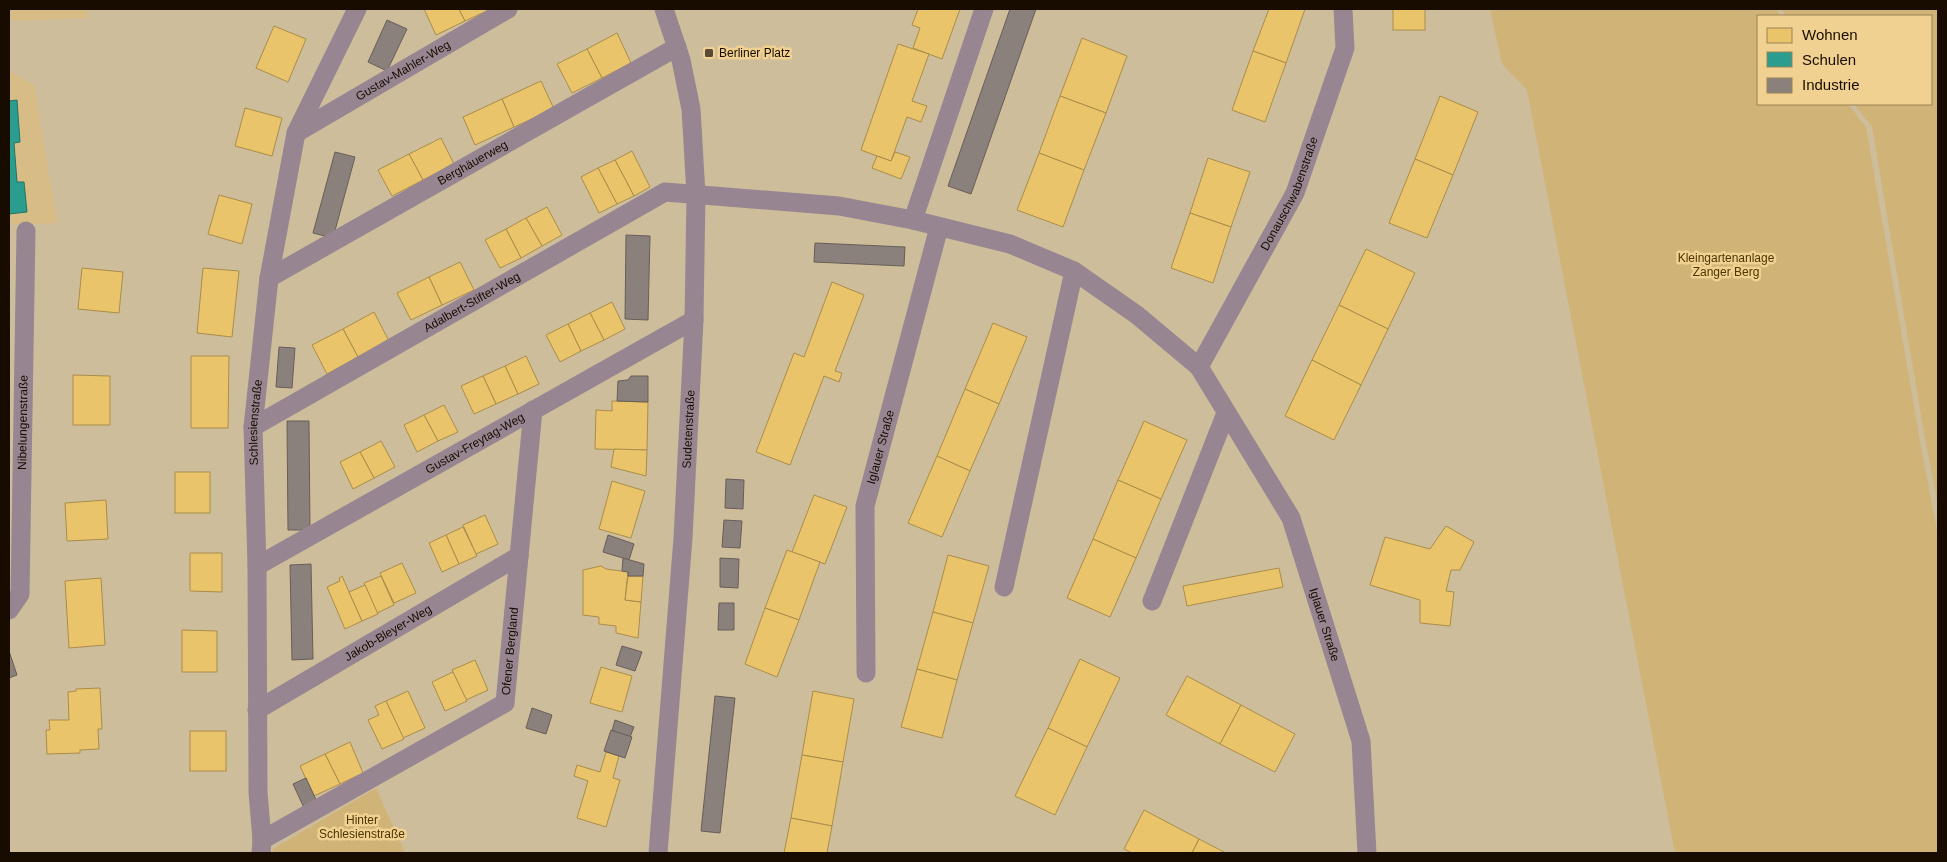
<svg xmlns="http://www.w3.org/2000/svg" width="1947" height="862" font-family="Helvetica,sans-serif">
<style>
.built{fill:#d8bc86}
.green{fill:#d0b377}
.homes{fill:#e9c46a;stroke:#aa8d4a}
.schools{fill:#2a9d8f;stroke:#257264}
.industry{fill:#8a817c;stroke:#685e57}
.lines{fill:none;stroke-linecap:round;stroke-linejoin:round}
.minor{stroke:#978691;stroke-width:19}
.poi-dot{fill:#584a36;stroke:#f1d191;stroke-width:2}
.labels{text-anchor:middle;stroke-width:5;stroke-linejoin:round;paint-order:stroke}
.poi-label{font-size:12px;fill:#180c00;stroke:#f1d191;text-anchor:start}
.street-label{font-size:12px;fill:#180c00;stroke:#f1d191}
.park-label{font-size:12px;fill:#4c3600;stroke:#f1d191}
</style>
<rect width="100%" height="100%" fill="#cebd9b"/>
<g class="built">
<path d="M9,9h78v9l-78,3z"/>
<path d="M9,71l25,14 23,138 -48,2z"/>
</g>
<g class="green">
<path d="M1490,9h286l5,7h-23v88h90l18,23 55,320 17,88v318h-263l-148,-763 -25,-26z"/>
<path d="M1781,9h157v496l-14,-72 -52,-306 -18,-23h77v-88h-144z"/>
<path d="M376,788l29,65h-132v-4z"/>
</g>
<g class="homes">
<path d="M424,9h35l6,12 -29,14z"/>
<path d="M459,9h32l-26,12z"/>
<path d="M918,9h42l-18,50 -29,-11 7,-20 -8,-3z"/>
<path d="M1269,9h36l-19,54 -33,-12z"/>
<rect x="1393" y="9" width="32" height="21"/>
<path d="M274,26l32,13 -18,43 -32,-14z"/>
<path d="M617,33l14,30 -29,15 -15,-29z"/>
<path d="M1082,38l45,18 -21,57 -46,-17z"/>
<path d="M898,44l31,10 -17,47 15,5 -6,16 -14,-5 -16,44 -30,-11z"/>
<path d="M587,49l15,29 -30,15 -15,-29z"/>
<path d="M1253,51l33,12 -21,59 -33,-12z"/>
<path d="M541,81l13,28 -40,18 -12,-28z"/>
<path d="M1060,96l46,17 -22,57 -45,-17z"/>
<path d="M1440,96l38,16 -25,63 -38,-16z"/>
<path d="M502,99l12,28 -39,18 -12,-28z"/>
<path d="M245,108l37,10 -10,38 -37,-10z"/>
<path d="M441,138l13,26 -31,16 -14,-26z"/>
<path d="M632,151l18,36 -16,9 -19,-36z"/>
<path d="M895,152l15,5 -9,22 -29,-11 5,-12 14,5z"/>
<path d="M1039,153l45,17 -21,57 -46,-17z"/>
<path d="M409,154l14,26 -31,16 -14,-26z"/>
<path d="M1208,158l42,14 -19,55 -41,-14z"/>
<path d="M1415,159l38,16 -26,63 -38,-15z"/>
<path d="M615,160l19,36 -17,8 -19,-36z"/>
<path d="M598,168l19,36 -18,9 -18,-36z"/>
<path d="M219,195l33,9 -10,40 -34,-10z"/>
<path d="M547,207l15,28 -20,11 -16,-28z"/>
<path d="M1190,213l41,14 -18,56 -42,-15z"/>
<path d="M526,218l16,28 -21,12 -15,-29z"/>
<path d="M506,229l15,29 -21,10 -15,-28z"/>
<path d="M1366,249l49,24 -27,56 -49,-24z"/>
<path d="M460,262l14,28 -32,15 -13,-28z"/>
<path d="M82,268l41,4 -4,41 -41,-4z"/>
<path d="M203,268l36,3 -7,66 -35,-4z"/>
<path d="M429,277l13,28 -31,15 -14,-27z"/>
<path d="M832,282l32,13 -29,76 7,2 -3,9 -15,-6 -34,89 -34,-13 38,-99 10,4z"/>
<path d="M612,302l13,27 -21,11 -14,-27z"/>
<path d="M1339,305l49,24 -27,56 -49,-25z"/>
<path d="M374,312l15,29 -31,16 -15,-28z"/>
<path d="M590,313l14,27 -23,11 -13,-27z"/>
<path d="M993,323l34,14 -28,67 -34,-15z"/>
<path d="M568,324l13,27 -21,11 -14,-27z"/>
<path d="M343,329l15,28 -31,17 -15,-29z"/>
<path d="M191,356h38l-1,72h-37z"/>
<path d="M526,356l13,28 -21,10 -13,-28z"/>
<path d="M1312,360l49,25 -27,55 -49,-24z"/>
<path d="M505,366l13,28 -22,10 -13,-28z"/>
<path d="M73,375l37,1v49h-37z"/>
<path d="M483,376l13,28 -22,10 -13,-28z"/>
<path d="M965,389l34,15 -29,67 -33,-15z"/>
<path d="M612,401l36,1 -1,48 -52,-1 1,-39 16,1z"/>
<path d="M444,405l14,27 -20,9 -14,-26z"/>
<path d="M424,415l14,26 -21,11 -13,-27z"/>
<path d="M1144,421l43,19 -26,59 -43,-19z"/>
<path d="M381,441l14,26 -21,11 -14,-26z"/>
<path d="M614,449l33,1 -1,26 -35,-9z"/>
<path d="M360,452l14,26 -21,11 -13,-27z"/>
<path d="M937,456l33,15 -28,66 -34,-14z"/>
<rect x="175" y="472" width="35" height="41"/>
<path d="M1118,480l43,19 -25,59 -43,-19z"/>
<path d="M612,481l33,10 -14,47 -32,-9z"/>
<path d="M814,495l33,12 -22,57 -33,-12z"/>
<path d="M106,500l2,39 -41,2 -2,-38z"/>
<path d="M485,515l13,29 -22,10 -13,-29z"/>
<path d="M1446,526l28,16 -14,28h-9l-5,21 8,1 -4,34 -30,-3v-23l-50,-15 15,-48 45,12z"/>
<path d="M463,527l14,29 -18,8 -13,-29z"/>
<path d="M446,535l13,29 -17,8 -13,-29z"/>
<path d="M1093,539l43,19 -26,59 -43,-19z"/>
<path d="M787,550l33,12 -21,58 -34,-12z"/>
<path d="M190,553h32v39l-32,-1z"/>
<path d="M948,555l41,11 -16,57 -40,-11z"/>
<path d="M402,563l14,30 -22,10 -14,-30z"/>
<path d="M601,566l5,3 22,3 -3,28 16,2 -3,36 -22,-5v-7l-17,-2v-7l-16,-2v-45z"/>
<path d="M1279,568l4,19 -96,19 -4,-20z"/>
<path d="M342,576l20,45 -17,8 -18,-42 13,-6 -1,-3z"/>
<path d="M381,576l13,29 -17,8 -13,-30z"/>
<path d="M628,576h15l-2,26 -16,-2z"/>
<path d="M101,578l4,67 -36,3 -4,-67z"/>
<path d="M365,585l13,29 -16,7 -13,-29z"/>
<path d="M765,608l34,12 -22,57 -32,-13z"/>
<path d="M933,612l40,11 -16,57 -40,-11z"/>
<path d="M182,630l35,1v41h-35z"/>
<path d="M1080,659l40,19 -33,69 -39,-19z"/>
<path d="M475,660l13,30 -22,10 -14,-30z"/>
<path d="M601,667l31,9 -10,36 -32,-9z"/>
<path d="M917,669l40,11 -15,58 -41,-11z"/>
<path d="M453,672l14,29 -22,10 -13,-29z"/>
<path d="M1187,676l54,29 -21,39 -54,-29z"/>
<path d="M100,688l2,41h-4l1,20 -19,1v3l-33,1 -1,-24h4l-1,-10h20l-1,-28 8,-1v-2z"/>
<path d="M408,691l17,37 -22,10 -17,-37z"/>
<path d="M813,691l41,8 -11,63 -41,-7z"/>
<path d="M386,701l18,38 -22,10 -14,-29 11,-5 -4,-9z"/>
<path d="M1241,705l54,29 -20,38 -55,-28z"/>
<path d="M1048,728l39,19 -32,68 -40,-19z"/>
<rect x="190" y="731" width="36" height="40"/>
<path d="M350,742l13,31 -23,11 -15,-30z"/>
<path d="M606,752l13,4 -6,22 7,2 -14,47 -29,-9 11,-37 -14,-5 3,-11 23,7z"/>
<path d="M325,754l15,30 -26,12 -14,-30z"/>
<path d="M802,755l41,7 -11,64 -41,-8z"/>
<path d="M1144,810l55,29 -7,14h-60l-8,-4z"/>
<path d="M791,818l41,8 -5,27h-43z"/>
<path d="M1199,839l27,14h-34z"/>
</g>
<path class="schools" d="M17,100l3,42 -6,1 3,39h7l3,30 -18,2v-113z"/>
<g class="industry">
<path d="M1010,9h26l-65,185 -23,-8z"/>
<path d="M387,20l20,9 -20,42 -19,-9z"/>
<path d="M335,152l20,5 -22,81 -20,-5z"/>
<path d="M626,235l24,1 -2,84 -23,-1z"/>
<path d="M815,243l90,4 -1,19 -90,-4z"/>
<path d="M279,347l16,1 -3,40 -16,-1z"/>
<path d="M631,376h17v26l-31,-1 1,-20 10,-1z"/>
<path d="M287,421h22l1,109h-22z"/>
<path d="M726,479l18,1 -1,29 -18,-1z"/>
<path d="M724,520l18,1 -2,27 -18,-1z"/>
<path d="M608,535l26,9 -5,16 -26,-8z"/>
<path d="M623,558l21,6 -1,12h-15v-4l-6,-1z"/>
<path d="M720,558l19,1 -1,29 -18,-1z"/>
<path d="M311,564l2,95 -21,1 -2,-95z"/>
<path d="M719,603h15v27h-16z"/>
<path d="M622,646l20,6 -7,19 -19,-6z"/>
<path d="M9,651l8,24 -8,3z"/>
<path d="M715,696l20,2 -15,135 -19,-2z"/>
<path d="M532,708l20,7 -6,19 -20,-6z"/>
<path d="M615,720l19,7 -4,10 -18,-6z"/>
<path d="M611,730l21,7 -7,21 -21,-7z"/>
<path d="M306,778l12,26 -13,6 -12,-26z"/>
</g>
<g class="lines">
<g class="minor">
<path id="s1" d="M296,133l212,-124"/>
<path d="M913,220l71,-211"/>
<path id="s2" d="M269,278l408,-231"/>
<path id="s3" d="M1199,367l96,-174 50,-145 -2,-39"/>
<path id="s4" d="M253,427l412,-235 174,14 74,14 97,24 64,27 63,44 62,52 92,151 70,223 6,112"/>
<path id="s5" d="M257,566l437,-246"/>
<path d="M1004,587l70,-316"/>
<path d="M1152,601l74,-188"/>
<path id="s6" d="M9,610l11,-16 6,-363"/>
<path id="s7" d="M866,673l-1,-167 74,-279"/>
<path id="s8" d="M257,710l262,-154"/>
<path id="s9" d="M262,840l243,-137 28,-293"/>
<path id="s10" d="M261,853l1,-13 -4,-48 -1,-226 -4,-139 16,-149 27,-145 61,-124"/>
<path id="s11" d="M658,853l25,-315 11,-218 2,-126 -5,-85 -10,-49 -17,-51"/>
</g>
</g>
<rect class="poi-dot" x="704" y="48" width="10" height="10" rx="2.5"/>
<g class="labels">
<g class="poi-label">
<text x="719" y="57">Berliner Platz</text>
</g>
<g class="street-label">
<text dy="4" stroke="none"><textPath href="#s1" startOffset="124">Gustav-Mahler-Weg</textPath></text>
<text dy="4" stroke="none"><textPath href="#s2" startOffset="234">Berghäuerweg</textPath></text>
<text dy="4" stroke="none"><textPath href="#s3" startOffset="196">Donauschwabenstraße</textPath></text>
<text dy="4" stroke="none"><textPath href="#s4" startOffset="252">Adalbert-Stifter-Weg</textPath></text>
<text dy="4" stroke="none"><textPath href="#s6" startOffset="191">Nibelungenstraße</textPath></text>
<text dy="4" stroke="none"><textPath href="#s10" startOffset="431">Schlesienstraße</textPath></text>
<text dy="4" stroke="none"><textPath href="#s11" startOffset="425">Sudetenstraße</textPath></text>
<text dy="4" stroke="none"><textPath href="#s5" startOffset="250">Gustav-Freytag-Weg</textPath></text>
<text dy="4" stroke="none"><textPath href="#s7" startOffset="228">Iglauer Straße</textPath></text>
<text dy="4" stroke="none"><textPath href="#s4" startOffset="1340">Iglauer Straße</textPath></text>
<text dy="4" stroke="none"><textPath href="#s8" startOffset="152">Jakob-Bleyer-Weg</textPath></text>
<text dy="4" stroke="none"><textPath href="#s9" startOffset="331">Ofener Bergland</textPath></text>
</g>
<g class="park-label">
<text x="1726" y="262">Kleingartenanlage<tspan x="1726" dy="14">Zanger Berg</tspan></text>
<text x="362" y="824">Hinter<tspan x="362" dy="14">Schlesienstraße</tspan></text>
</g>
</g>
<rect width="1947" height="862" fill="none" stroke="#180c00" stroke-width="20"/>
<rect x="1757" y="15" width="175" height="90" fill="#f1d191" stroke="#9a8257"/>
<rect x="1767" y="28" width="25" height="15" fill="#e9c46a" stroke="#9a8257"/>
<text x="1802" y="40" font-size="15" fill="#180c00">Wohnen</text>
<rect x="1767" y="52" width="25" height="15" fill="#2a9d8f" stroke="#9a8257"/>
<text x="1802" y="65" font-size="15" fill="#180c00">Schulen</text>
<rect x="1767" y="78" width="25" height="15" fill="#8a817c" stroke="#9a8257"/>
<text x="1802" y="90" font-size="15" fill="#180c00">Industrie</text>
</svg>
